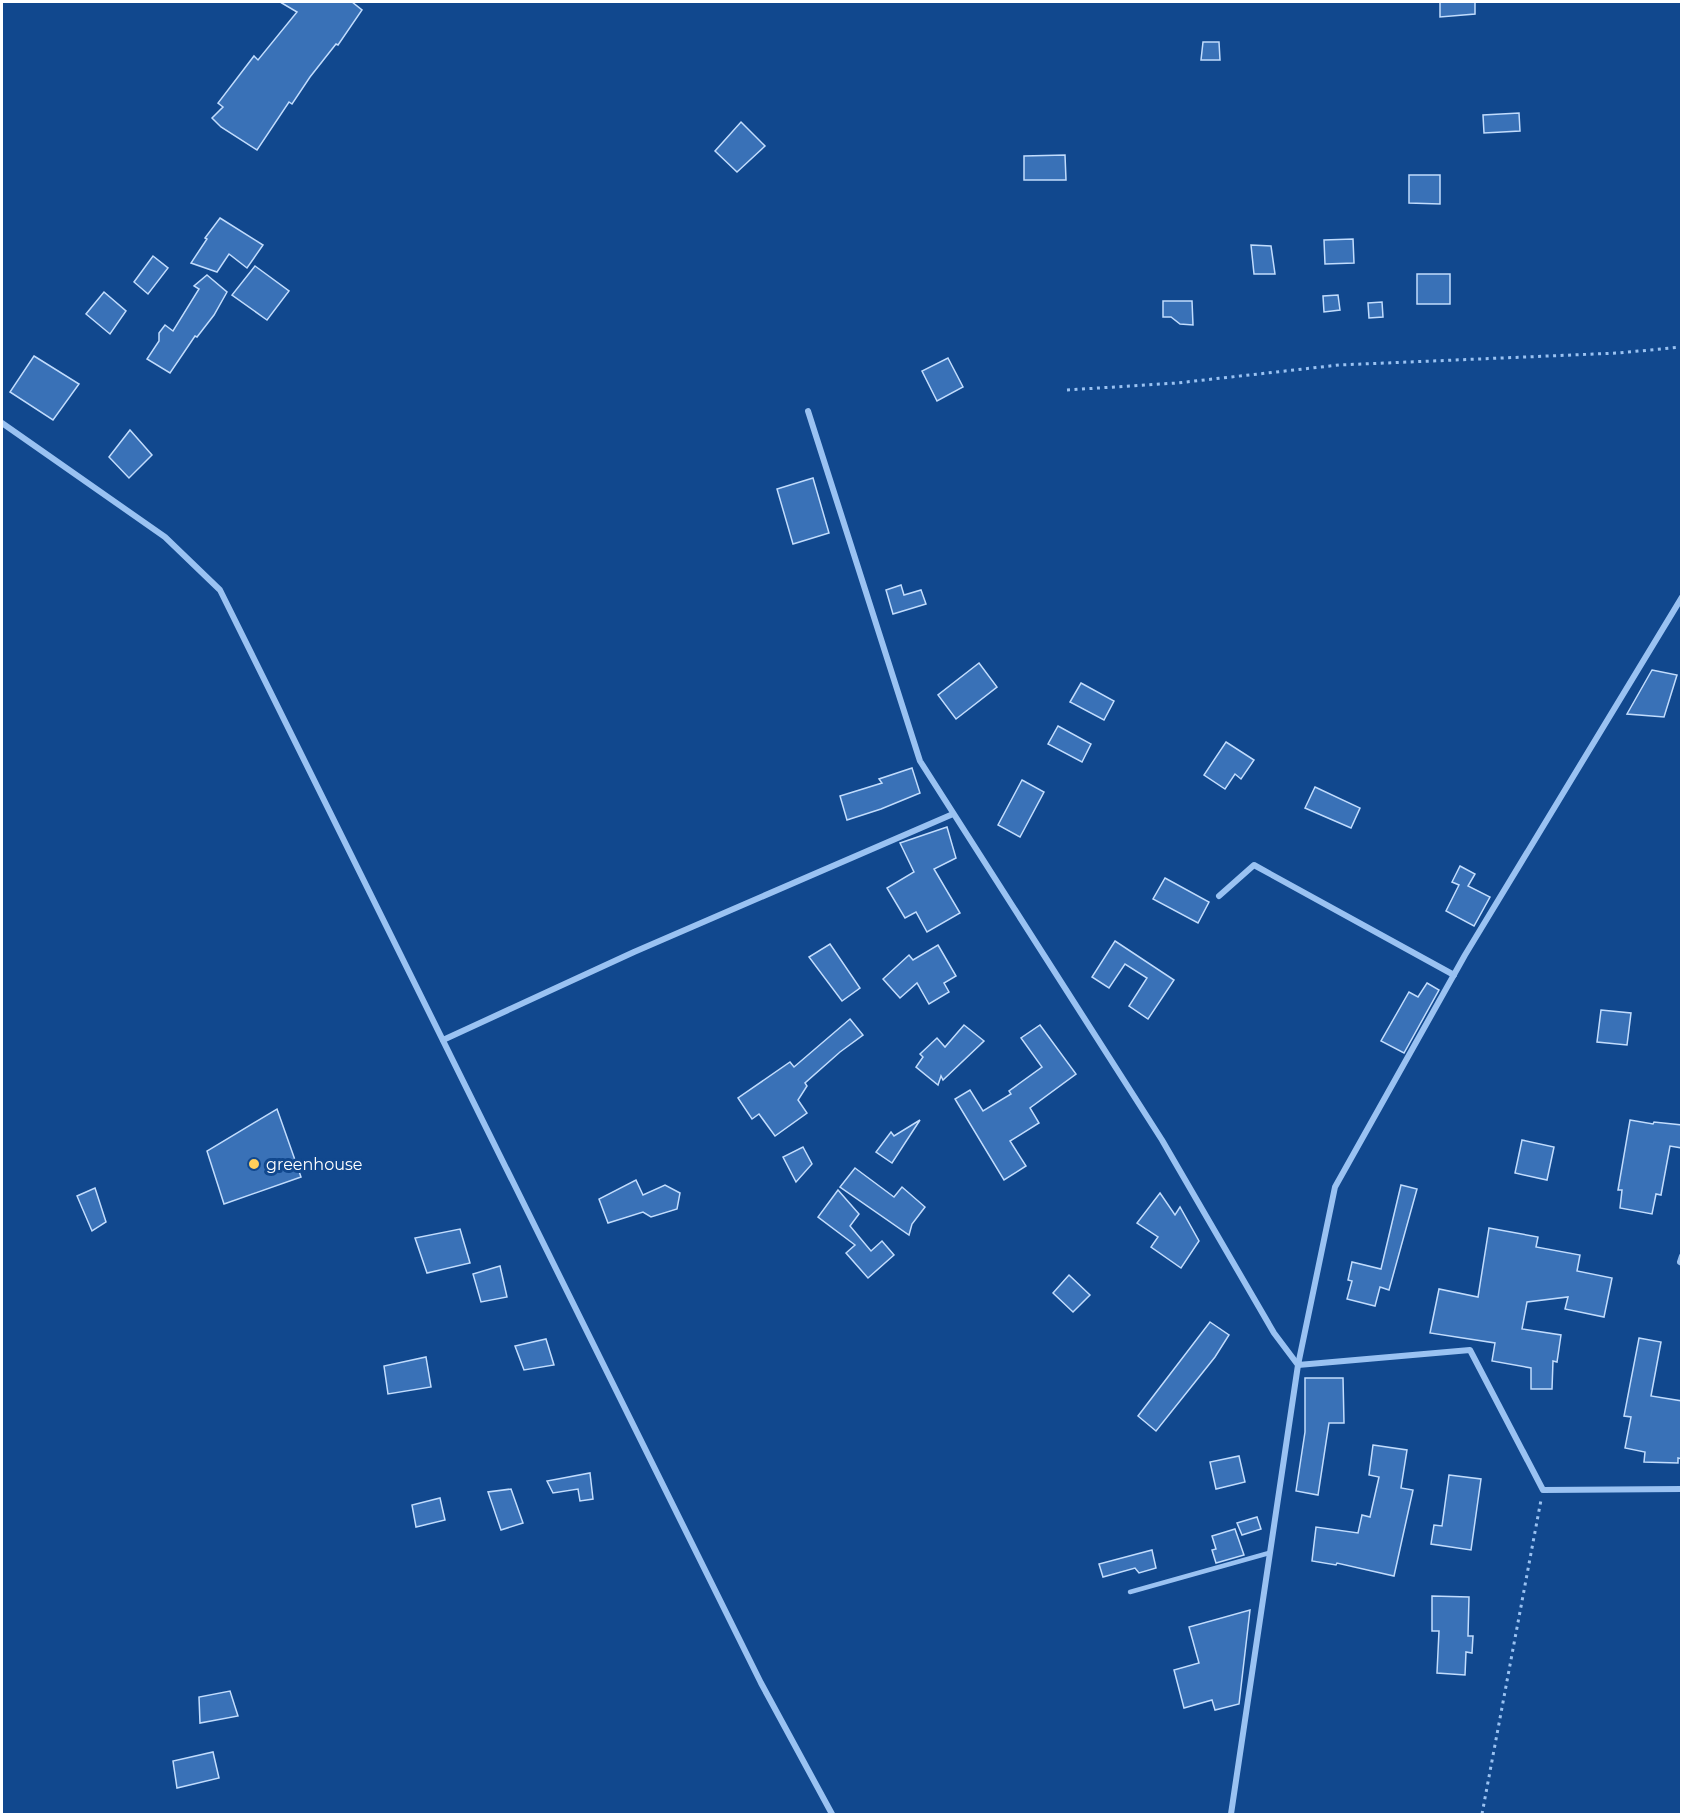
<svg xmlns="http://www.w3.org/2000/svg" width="1683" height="1816" font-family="Montserrat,sans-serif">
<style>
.building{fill:#3971b7;stroke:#c1dcfd;stroke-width:1.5}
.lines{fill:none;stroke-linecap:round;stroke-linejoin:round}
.path{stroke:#9ac2f2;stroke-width:3;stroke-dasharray:3 4.5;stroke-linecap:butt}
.lane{stroke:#9ac2f2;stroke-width:4.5}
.street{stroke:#9ac2f2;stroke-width:6}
.poi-dot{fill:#ffcf5b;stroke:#11488e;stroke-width:2}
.labels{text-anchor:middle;stroke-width:6;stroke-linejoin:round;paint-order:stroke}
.poi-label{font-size:16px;fill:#fff;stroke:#11488e;text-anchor:start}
</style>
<rect width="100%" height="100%" fill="#11488e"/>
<g class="building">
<path d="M280,2h72l10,8 -24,35 -2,-1 -26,33 -18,27 -3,-2 -32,48 -36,-23 -9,-9 11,-11 -5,-4 36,-47 4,4 39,-48z"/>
<path d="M1440,2h35v12l-35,3z"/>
<path d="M1203,42h16l1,18h-19z"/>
<path d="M1519,113l1,18 -36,2 -1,-18z"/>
<path d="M741,122l24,24 -28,26 -22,-21z"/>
<path d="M1065,155l1,25h-42v-24z"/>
<path d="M1409,175h31v29l-31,-1z"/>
<path d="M220,218l43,27 -16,23 -18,-14 -12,18 -26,-9 16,-24 -2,-1z"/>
<path d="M1353,239l1,24 -29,1 -1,-24z"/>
<path d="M1251,245l20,1 4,28h-21z"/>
<path d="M153,256l15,12 -20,26 -14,-12z"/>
<path d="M255,266l34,25 -22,29 -35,-25z"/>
<rect x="1417" y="274" width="33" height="30"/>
<path d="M207,275l20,17 -13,23 -17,22 -2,-1 -25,37 -23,-14 12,-18v-8l6,-8 8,6 26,-42 -5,-3z"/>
<path d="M104,292l22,19 -16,23 -24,-20z"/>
<path d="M1338,295l2,15 -16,2 -1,-16z"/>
<path d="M1163,301h29l1,24 -13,-1 -9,-7h-8z"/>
<path d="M1382,302l1,15 -14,1 -1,-15z"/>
<path d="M34,356l45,28 -26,36 -43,-28z"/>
<path d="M948,358l15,29 -26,14 -15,-30z"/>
<path d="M130,430l22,25 -23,23 -20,-21z"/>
<path d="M813,478l16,55 -36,11 -16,-55z"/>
<path d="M901,585l3,10 17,-5 5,14 -33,10 -7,-24z"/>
<path d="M979,663l18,24 -41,32 -18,-24z"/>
<path d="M1652,670l25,5 -13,42 -37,-3z"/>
<path d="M1081,683l33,18 -10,19 -34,-18z"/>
<path d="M1058,726l33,18 -9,18 -34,-18z"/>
<path d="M1226,742l28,18 -13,19 -6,-5 -10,15 -21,-14z"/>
<path d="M912,768l8,25 -39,16 -34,11 -7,-24 42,-13 -3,-4z"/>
<path d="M1022,780l22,12 -24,45 -22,-12z"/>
<path d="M1315,787l45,21 -9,20 -46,-20z"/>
<path d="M947,827l9,31 -22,11 26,44 -33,19 -11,-20 -11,6 -18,-30 27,-16 -14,-29z"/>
<path d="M1460,866l15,8 -7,12 22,11 -16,29 -28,-15 13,-26 -7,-3z"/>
<path d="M1165,878l44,24 -11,21 -45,-24z"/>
<path d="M1115,941l59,39 -26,39 -19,-13 18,-28 -22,-14 -16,24 -17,-11z"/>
<path d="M830,944l30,44 -18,13 -33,-44z"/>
<path d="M938,945l18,31 -12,7 5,9 -20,12 -12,-21 -17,15 -17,-19 26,-24 4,5z"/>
<path d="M1427,983l12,7 -35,63 -23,-12 28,-49 9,5z"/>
<path d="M1601,1010l30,3 -4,32 -30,-3z"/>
<path d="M850,1019l13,16 -23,17 -35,31 2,3 -9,14 9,13 -32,23 -16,-22 -7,5 -14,-21 52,-36 4,5z"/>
<path d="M964,1025l20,16 -41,39 -2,-4 -3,9 -22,-18 7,-10 -3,-3 17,-16 8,9z"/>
<path d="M1040,1025l36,49 -46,34 9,15 -29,18 16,25 -22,14 -49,-81 15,-9 13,21 28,-17 -2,-3 33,-24 -21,-29z"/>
<path d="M277,1109l24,68 -77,27 -17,-53z"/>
<path d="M920,1120l-28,43 -16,-11 15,-20 3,4z"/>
<path d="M1630,1120l23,4 1,-2 28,3v23l-12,-2 -9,49 -5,-1 -4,20 -32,-6 2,-18h-4z"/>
<path d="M1522,1140l32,7 -7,33 -32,-7z"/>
<path d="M803,1147l9,17 -16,18 -13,-25z"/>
<path d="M855,1168l39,29 8,-10 23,20 -13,17 -3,11 -69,-48z"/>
<path d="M636,1180l7,15 22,-10 15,8 -3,16 -26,8 -8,-5 -35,11 -9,-24z"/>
<path d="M1401,1185l16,4 -28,101 -9,-3 -5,19 -28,-7 5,-18 -4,-1 4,-18 29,7z"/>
<path d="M95,1188l11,34 -14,9 -15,-35z"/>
<path d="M838,1190l21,24 -9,12 21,25 11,-10 12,14 -26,23 -22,-25 9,-8 -37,-28z"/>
<path d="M1160,1193l15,22 5,-8 19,34 -18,27 -30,-21 7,-10 -21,-14z"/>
<path d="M1489,1228l49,9 -2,10 44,8 -3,16 35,7 -8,39 -39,-8 3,-12 -41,5 -5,27 39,6 -4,27 -4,-1 -1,28h-21v-21l-39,-7 3,-18 -65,-10 9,-44 39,8z"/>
<path d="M460,1229l10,34 -43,10 -12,-35z"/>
<path d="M500,1266l7,31 -26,5 -8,-28z"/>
<path d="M1069,1275l21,20 -17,17 -20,-19z"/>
<path d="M1210,1322l19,13 -14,22 -59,74 -18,-15z"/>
<path d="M1639,1338l22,4 -10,54 31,5v58l-4,-1v5l-34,-1 1,-10 -20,-4 6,-31 -7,-1z"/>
<path d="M546,1339l8,26 -30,5 -9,-24z"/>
<path d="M426,1357l5,30 -43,7 -4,-28z"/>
<path d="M1305,1378h38l1,45h-15l-11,72 -22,-4 9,-59z"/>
<path d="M1373,1445l34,5 -6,38 12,2 -19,86 -57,-13 -1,2 -24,-4 4,-34 42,6 4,-18 8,2 9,-40 -10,-2z"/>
<path d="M1239,1456l6,26 -29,7 -6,-27z"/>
<path d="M590,1473l3,26 -13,2 -2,-12 -25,4 -6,-12z"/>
<path d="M1449,1475l32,4 -10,71 -40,-6 3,-19 8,1z"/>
<path d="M511,1489l12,34 -22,7 -13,-38z"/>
<path d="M440,1498l5,22 -29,7 -4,-22z"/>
<path d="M1257,1517l4,12 -19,6 -5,-12z"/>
<path d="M1235,1529l9,26 -28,8 -4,-13 4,-1 -4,-13z"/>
<path d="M1152,1550l4,18 -17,5 -4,-5 -32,9 -4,-13z"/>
<path d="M1432,1596l37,1 -1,39h5l-1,17 -6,-1 -1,23 -28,-2 2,-42h-7z"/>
<path d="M1250,1610l-11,94 -24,6 -3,-10 -28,8 -10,-38 25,-7 -10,-36z"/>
<path d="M230,1691l8,25 -38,7 -1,-26z"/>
<path d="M213,1752l6,26 -42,10 -4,-27z"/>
</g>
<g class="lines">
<g class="path">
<path d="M1067,390l110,-7 162,-18 279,-12 64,-6"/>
<path d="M1482,1814l59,-314"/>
</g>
<path class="lane" d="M1130,1592l139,-39"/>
<g class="street">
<path d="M808,411l112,350 242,379 112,193 24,32 -67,449"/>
<path d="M2,423l163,114 55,53 541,1093 71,131"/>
<path d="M1682,597l-217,358 -130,232 -37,178 172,-15 73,140 139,-1"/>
<path d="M1219,896l35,-31 200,110"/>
<path d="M443,1040l191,-88 319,-138"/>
<path d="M1682,1256l-2,6 2,1"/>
</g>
</g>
<circle class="poi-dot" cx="254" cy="1164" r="6"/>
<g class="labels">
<g class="poi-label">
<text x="266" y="1170">greenhouse</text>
</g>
</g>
<rect width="1683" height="1816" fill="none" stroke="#ffffff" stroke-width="6"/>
</svg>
